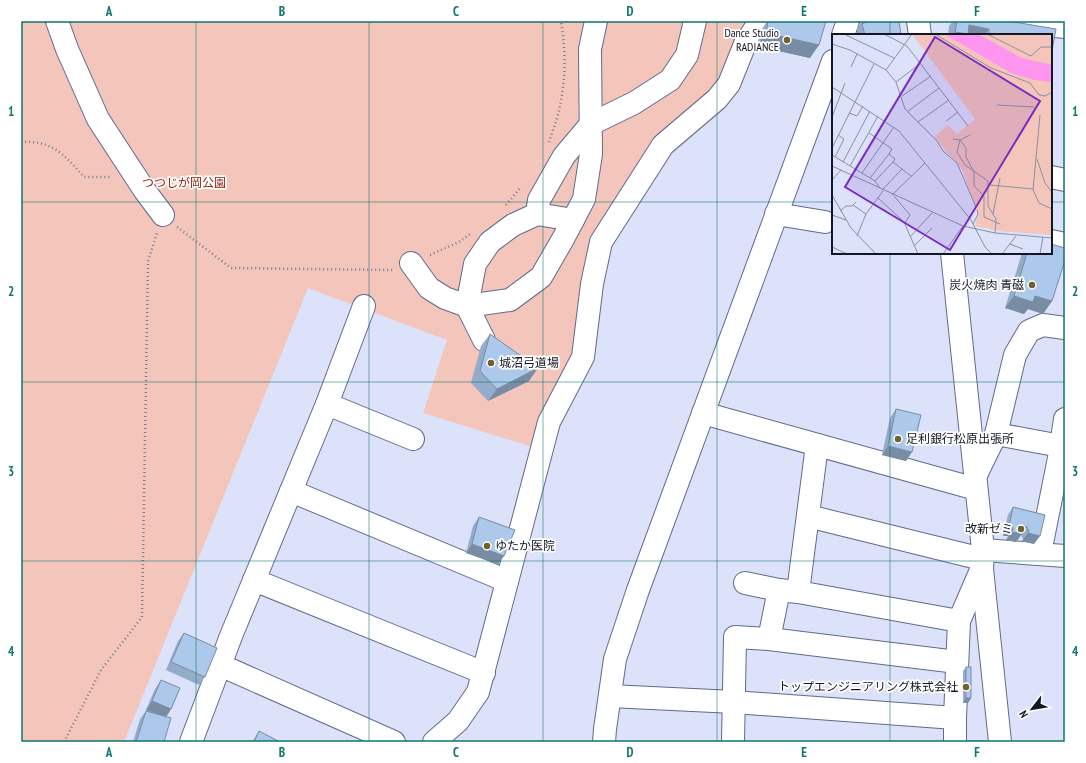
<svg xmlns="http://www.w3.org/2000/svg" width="1086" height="763" font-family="'PT Sans Narrow','Noto Sans JP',sans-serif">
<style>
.green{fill:#f3c5bb}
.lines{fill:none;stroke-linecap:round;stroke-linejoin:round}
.minor-casing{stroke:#616a8d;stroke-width:24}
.path{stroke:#7a7f93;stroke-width:2.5;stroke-dasharray:1 3;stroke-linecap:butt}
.minor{stroke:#fff;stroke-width:22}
.wall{fill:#94acc9}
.shaded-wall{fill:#788ca4}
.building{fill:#acc8ea;stroke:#788ca4}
.grid{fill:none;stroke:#0f766e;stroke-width:1;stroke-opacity:0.55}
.poi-dot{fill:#71612f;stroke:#fff;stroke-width:1.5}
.labels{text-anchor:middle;stroke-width:3.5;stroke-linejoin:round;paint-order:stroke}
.poi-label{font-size:12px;fill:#131624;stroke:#fff;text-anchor:end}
.park-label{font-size:12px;fill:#911a03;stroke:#fff}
.inset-road{fill:none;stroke:#8b90a4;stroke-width:1}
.view{fill:#7b2cbf;fill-opacity:0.15;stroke:#7b2cbf;stroke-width:2}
.inset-edge{fill:none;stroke:#131624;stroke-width:2}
.neatline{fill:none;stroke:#0f766e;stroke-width:1.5}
.grid-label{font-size:13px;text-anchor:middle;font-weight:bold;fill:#0f766e}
</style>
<rect width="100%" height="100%" fill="#dbe2fa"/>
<path class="green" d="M21,21h729l-29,58 -105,122 -41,153 -39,94 -113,-35 24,-73 -139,-52 -184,454h-103z"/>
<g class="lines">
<g class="minor-casing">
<g id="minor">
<path d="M57,21l10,28 31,70 47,72 18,24"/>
<path d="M918,21l2,14"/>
<path d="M1010,21l55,6"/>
<path d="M843,35l5,-14"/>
<path d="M1051,177l14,3"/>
<path d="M537,214l36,6"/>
<path d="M776,214l49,8"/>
<path d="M1051,241l14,3"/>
<path d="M952,253l31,297 -1,19 18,173"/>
<path d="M411,263l18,25 16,10 22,8 43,-6 31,-23 22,-38 21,-40 7,-45 -1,-105 6,-28"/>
<path d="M484,340l-17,-34 8,-42 15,-22 23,-17 24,-11 2,-14 25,-44 27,-32 43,-21 36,-23 17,-25 8,-34"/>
<path d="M327,404l86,35"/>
<path d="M703,413l273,76"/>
<path d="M996,434l65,12"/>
<path d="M975,477l21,-43 19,-79 14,-24 14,-6 22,3"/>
<path d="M291,491l216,90"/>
<path d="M808,516l174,43"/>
<path d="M983,550l82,6"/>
<path d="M1040,553l19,-95 6,-39"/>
<path d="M254,580l230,93"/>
<path d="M745,583l34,7"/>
<path d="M798,592l161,29"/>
<path d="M769,639l188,23"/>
<path d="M220,665l174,77"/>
<path d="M610,696l124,6 221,16"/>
<path d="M191,742l40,-106 96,-232 37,-98"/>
<path d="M434,742l24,-21 20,-29 71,-270 34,-65 9,-73 9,-42 62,-97 54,-46 12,-15 16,-40 15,-23"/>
<path d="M604,742l1,-13 10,-70 23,-69 195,-529"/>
<path d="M733,742l2,-105 34,2 10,-49 19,2 19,-147"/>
<path d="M955,742v-24l4,-97 22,-51"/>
</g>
</g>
<g class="path">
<path d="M21,142c31,-2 44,13 63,35h28"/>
<path d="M549,142c3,-10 8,-21 10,-32 7,-30 7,-59 2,-89"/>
<path d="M506,205l15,-18"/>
<path d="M177,227l54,41 163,2"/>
<path d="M430,255l29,-13 11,-8"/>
<path d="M64,742l37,-72 41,-53 6,-356 9,-28"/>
</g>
<use href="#minor" class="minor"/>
</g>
<g class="wall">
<path d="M766,21h60l-16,37 -53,-12 3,-14 6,-9z"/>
<path d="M862,21h37l2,14h-46l2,-3v-3z"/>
<path d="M953,21h55l48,8 -5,27v-21h-103l1,-9z"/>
<path d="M1022,253h29l1,48 -9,13 -15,-5 -4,5 -19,-6z"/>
<path d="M490,334l39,47 -41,20 -17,-18 10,-37z"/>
<path d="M896,409l10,52 -24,-6 8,-37z"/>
<path d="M1013,507l32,8 -11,29 -12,-3 1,-2 -2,-4 -5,7 -10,-2 2,-4h-5l5,-21z"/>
<path d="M479,517l25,39 -6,8 -32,-11 7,-27z"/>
<path d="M184,633l21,44 -6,8 -33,-15 12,-29z"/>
<path d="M966,667l5,31 -3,5h-5v-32z"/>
<path d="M161,680l10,29 -5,8 -2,25h-31l7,-23 6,-8 10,3 -10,-4 9,-21z"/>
<path d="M259,731l21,11h-28z"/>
</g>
<g class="shaded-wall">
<path d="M969,25l20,4 -5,6h-31l2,-3z"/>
<path d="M766,33l53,12 -9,13 -53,-12z"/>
<path d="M1014,296h21l17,5 -9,13 -15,-5 -4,5 -19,-6z"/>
<path d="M538,368l-9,13 -41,20 9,-12z"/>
<path d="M888,446l24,6 -6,9 -24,-6z"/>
<path d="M1023,526l4,1 -11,15 -10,-2 6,-8z"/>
<path d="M1009,527l4,1 -5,8h-5z"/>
<path d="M1028,533l12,3 -6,8 -12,-3z"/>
<path d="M472,544l32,12 -6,8 -32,-11z"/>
<path d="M966,698h5l-3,5h-5z"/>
<path d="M152,701l19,8 -5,8 -20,-7z"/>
</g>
<g class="building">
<path d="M768,21h58l-7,24 -53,-12z"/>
<path d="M868,21h31l2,14h-36l-3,-11z"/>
<path d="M957,21h51l48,8 -5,27v-21h-62v-6l-20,-4 -1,9 -13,-2z"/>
<path d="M1051,244l14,4v12l-13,41 -17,-5 -2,6 -19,-6 13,-43h24z"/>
<path d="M490,334l48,34 -41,21 -17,-18z"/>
<path d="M896,409l25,6 -9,37 -24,-6z"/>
<path d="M1013,507l32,8 -5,21 -12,-3 1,-2 -2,-4 -4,-1 -1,8 -10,-2 1,-4 -4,-1z"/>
<path d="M479,517l36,13 -11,26 -32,-12z"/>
<path d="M184,633l33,15 -12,29 -34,-15z"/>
<rect x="966" y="667" width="5" height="31"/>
<path d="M161,680l19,8 -9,21 -19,-8z"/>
<path d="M146,711l25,7 -7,24h-28z"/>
<path d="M259,731l21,11h-26z"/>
<rect x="966" y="741" width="20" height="1"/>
</g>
<path class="grid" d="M196,21v721M369,21v721M543,21v721M717,21v721M890,21v14M21,202h812M1051,202h14M890,253v489M21,382h1044M21,561h1044"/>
<g class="poi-dot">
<circle cx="787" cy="40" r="4"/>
<circle cx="1032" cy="285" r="4"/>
<circle cx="491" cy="363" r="4"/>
<circle cx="898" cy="439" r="4"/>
<circle cx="1021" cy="529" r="4"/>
<circle cx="487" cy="546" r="4"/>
<circle cx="966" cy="687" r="4"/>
</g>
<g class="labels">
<g class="poi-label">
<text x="779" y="37">Dance Studio<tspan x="779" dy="14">RADIANCE</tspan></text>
<text x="1024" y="289">炭火焼肉 青磁</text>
<text x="499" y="367" text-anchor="start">城沼弓道場</text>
<text x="906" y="443" text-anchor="start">足利銀行松原出張所</text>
<text x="1013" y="533">改新ゼミ</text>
<text x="495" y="550" text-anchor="start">ゆたか医院</text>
<text x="958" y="691">トップエンジニアリング株式会社</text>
</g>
<g class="park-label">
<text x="184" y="187">つつじが岡公園</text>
</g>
</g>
<g transform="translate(832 34)">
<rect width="220" height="220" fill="#dbe2fa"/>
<path d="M80,0h140v201l-52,-4 -25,-5 3,-12 -16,-45 -28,-32 14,-12 9,9 18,-15z" fill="#f3c5bb"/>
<path d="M112,0h34l44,24 30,7v17l-18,-2 -23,-7z" fill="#fe95ef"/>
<path class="inset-road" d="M12,0l50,24M52,0l23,12 61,80M103,0l56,34 39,15 9,12 6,1 7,-4M155,0l44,22 10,-9h11M0,10l18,6 36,20 10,12 9,27 32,32 6,10 14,12 19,44 -7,11M19,33l6,-13M54,36l26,-36M64,48l25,-19M0,53l67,44 72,89 14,27 7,7M70,62l29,-20M165,71l37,2M75,78l32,-24M17,79l8,3 6,-10M208,81l-7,75 6,13 13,6M0,83l13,-34M114,87l12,-9M86,88l31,-22M37,99l23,16 -3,5 6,5 -2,3 18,14M138,101l-10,5 -3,12 8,13 23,16v25l8,13 -1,14M121,105l7,1 6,8v9l8,15v14l10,10v21l16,7M0,114l42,-84M0,121l43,26 5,7M3,123l9,-18 -6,-4M205,125l8,24 7,9M11,128l27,-51M0,132l131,60 32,7 57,5M18,132l28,-50M30,139l32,-46M38,144l19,-24M0,146l9,-10M43,147l18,-19M158,151l43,4M50,156l20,-21M0,161l19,33 25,26M60,161l33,-32M62,162l16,19 -5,8M46,164l26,24 14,32M21,171l13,9M8,177l6,-5h6l4,-4M161,180l7,-36M0,181l14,5M141,190l5,-10 -1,-4M25,202l9,-22 17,-23M79,202l21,-23M178,210l13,5M83,211l17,-17M0,213l15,7M111,220l20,-28M170,220l14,-18M208,220l3,-17"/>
<path class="view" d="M103,3l105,64 -90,149 -105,-63z"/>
<rect width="220" height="220" class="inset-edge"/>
</g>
<rect width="1086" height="763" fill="none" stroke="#ffffff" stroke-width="44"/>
<g transform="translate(1032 709) rotate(239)" stroke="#ffffff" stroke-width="3" paint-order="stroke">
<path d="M0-3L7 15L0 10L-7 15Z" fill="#131624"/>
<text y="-6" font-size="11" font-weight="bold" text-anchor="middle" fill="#131624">N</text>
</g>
<rect x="22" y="22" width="1042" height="719" class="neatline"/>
<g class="grid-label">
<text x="109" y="16">A</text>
<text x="282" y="16">B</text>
<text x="456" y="16">C</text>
<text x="630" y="16">D</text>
<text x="804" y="16">E</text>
<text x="977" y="16">F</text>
<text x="11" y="116">1</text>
<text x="1075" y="116">1</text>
<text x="11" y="296">2</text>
<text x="1075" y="296">2</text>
<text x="11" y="476">3</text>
<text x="1075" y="476">3</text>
<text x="11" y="656">4</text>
<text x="1075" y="656">4</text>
<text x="109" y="757">A</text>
<text x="282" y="757">B</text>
<text x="456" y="757">C</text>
<text x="630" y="757">D</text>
<text x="804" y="757">E</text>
<text x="977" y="757">F</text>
</g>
</svg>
